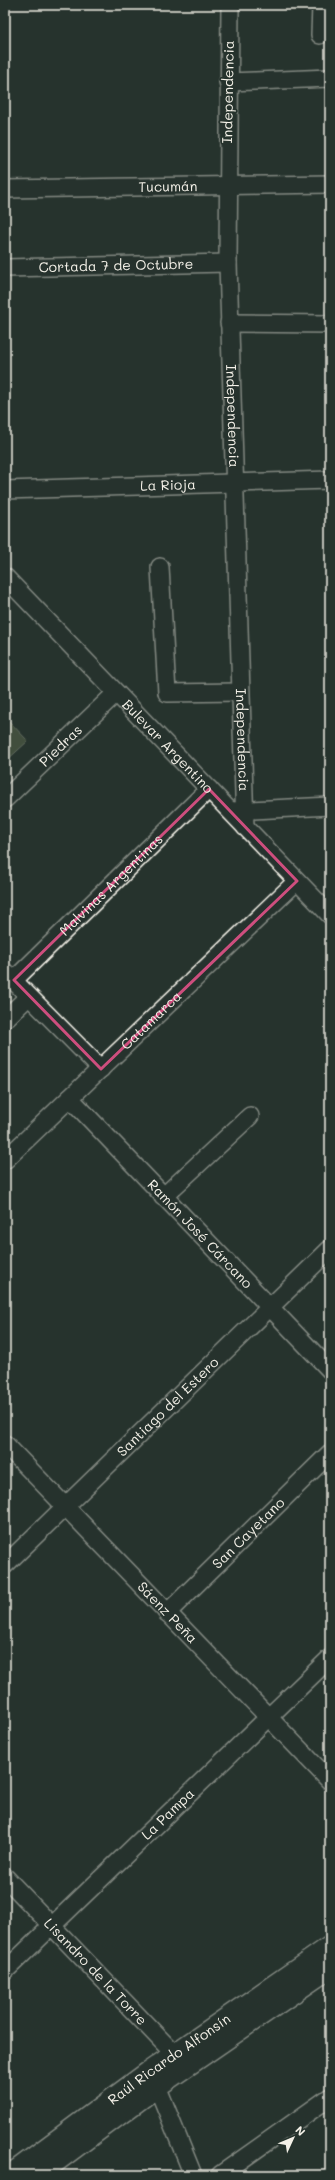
<svg xmlns="http://www.w3.org/2000/svg" width="335" height="2180" font-family="Mali,sans-serif">
<style>
.green{fill:#627051;stroke:#abb09c}
.lines{fill:none;stroke-linecap:round;stroke-linejoin:round}
.minor-casing{stroke:#f4f1e8;stroke-width:20}
.major-casing{stroke:#f4f1e8;stroke-width:24}
.minor{stroke:#26332d;stroke-width:17}
.major{stroke:#26332d;stroke-width:21}
.marked{fill:none;stroke:#ce4e7e;stroke-width:3;stroke-linejoin:round}
.labels{text-anchor:middle;stroke-width:3.5;stroke-linejoin:round;paint-order:stroke}
.street-label{font-size:14px;fill:#f4f1e8;stroke:#26332d}
</style>
<rect width="100%" height="100%" fill="#26332d"/>
<filter id="ink" filterUnits="userSpaceOnUse"><feTurbulence type="fractalNoise" baseFrequency=".025" numOctaves="2"/><feDisplacementMap in="SourceGraphic" scale="8" xChannelSelector="R" yChannelSelector="G"/><feConvolveMatrix kernelMatrix="1 2 1 2 8 2 1 2 1" color-interpolation-filters="sRGB"/></filter>
<g filter="url(#ink)">
<path class="green" d="M5,717l23,24 -23,21z"/>
<g class="lines">
<g class="minor-casing">
<g id="minor">
<path id="s1" d="M230,5l-2,258 17,564"/>
<path d="M320,35l1,-30"/>
<path d="M228,82l102,-4"/>
<path id="s2" d="M5,189l325,-5"/>
<path id="s3" d="M5,268l223,-5"/>
<path d="M229,323l101,1"/>
<path id="s4" d="M5,490l325,-10"/>
<path d="M160,567l7,126 73,-1"/>
<path id="s5" d="M5,577l325,338"/>
<path id="s6" d="M5,799l111,-106"/>
<path d="M232,811l98,-5"/>
<path d="M5,972l96,97"/>
<path id="s7" d="M14,980l195,-191"/>
<path d="M5,1019l23,-22"/>
<path id="s8" d="M70,1098l260,272"/>
<path id="s9" d="M5,1160l292,-279"/>
<path d="M163,1197l87,-81"/>
<path id="s10" d="M5,1444l325,337"/>
<path id="s11" d="M5,1565l325,-316"/>
<path id="s12" d="M167,1613l163,-160"/>
<path id="s13" d="M5,1877l178,186"/>
<path id="s14" d="M5,1971l325,-313"/>
<path d="M151,2077l6,9 36,89"/>
<path d="M220,2175l110,-78"/>
</g>
</g>
<g class="major-casing">
<g id="major">
<path id="s15" d="M11,2175l137,-102 182,-126"/>
<path d="M37,2175l120,-89 173,-119"/>
</g>
</g>
<use href="#minor" class="minor"/>
<use href="#major" class="major"/>
</g>
</g>
<path d="M0 0H335V2180H0ZM209,789l88,92 -196,188 -87,-89z" fill="#26332d" fill-opacity=".55" fill-rule="evenodd"/>
<path class="marked" d="M209,789l88,92 -196,188 -87,-89z"/>
<g class="labels">
<g class="street-label">
<text transform="translate(228 92) rotate(-89)" y="5">Independencia</text>
<text dy="5" stroke="none"><textPath href="#s2" startOffset="163">Tucumán</textPath></text>
<text dy="5" stroke="none"><textPath href="#s3" startOffset="111">Cortada 7 de Octubre</textPath></text>
<text dy="5" stroke="none"><textPath href="#s1" startOffset="411">Independencia</textPath></text>
<text dy="5" stroke="none"><textPath href="#s4" startOffset="163">La Rioja</textPath></text>
<text dy="5" stroke="none"><textPath href="#s1" startOffset="735">Independencia</textPath></text>
<text dy="5" stroke="none"><textPath href="#s6" startOffset="77">Piedras</textPath></text>
<text dy="5" stroke="none"><textPath href="#s5" startOffset="235">Bulevar Argentino</textPath></text>
<text dy="5" stroke="none"><textPath href="#s7" startOffset="136">Malvinas Argentinas</textPath></text>
<text dy="5" stroke="none"><textPath href="#s9" startOffset="202">Catamarca</textPath></text>
<text dy="5" stroke="none"><textPath href="#s8" startOffset="188">Ramón José Cárcano</textPath></text>
<text dy="5" stroke="none"><textPath href="#s11" startOffset="227">Santiago del Estero</textPath></text>
<text dy="5" stroke="none"><textPath href="#s12" startOffset="114">San Cayetano</textPath></text>
<text dy="5" stroke="none"><textPath href="#s10" startOffset="234">Sáenz Peña</textPath></text>
<text dy="5" stroke="none"><textPath href="#s14" startOffset="226">La Pampa</textPath></text>
<text dy="5" stroke="none"><textPath href="#s13" startOffset="131">Lisandro de la Torre</textPath></text>
<text dy="5" stroke="none"><textPath href="#s15" startOffset="196">Raúl Ricardo Alfonsín</textPath></text>
</g>
</g>
<rect width="335" height="2180" fill="none" stroke="#26332d" stroke-width="20"/>
<rect x="10" y="10" width="315" height="2160" fill="none" stroke="#f4f1e8" stroke-width="1.5" filter="url(#ink)"/>
<g transform="translate(293 2138) rotate(46)" stroke="#26332d" stroke-width="3" paint-order="stroke">
<path d="M0-3L7 15L0 10L-7 15Z" fill="#f4f1e8"/>
<text y="-6" font-size="11" font-weight="bold" text-anchor="middle" fill="#f4f1e8">N</text>
</g>
</svg>
